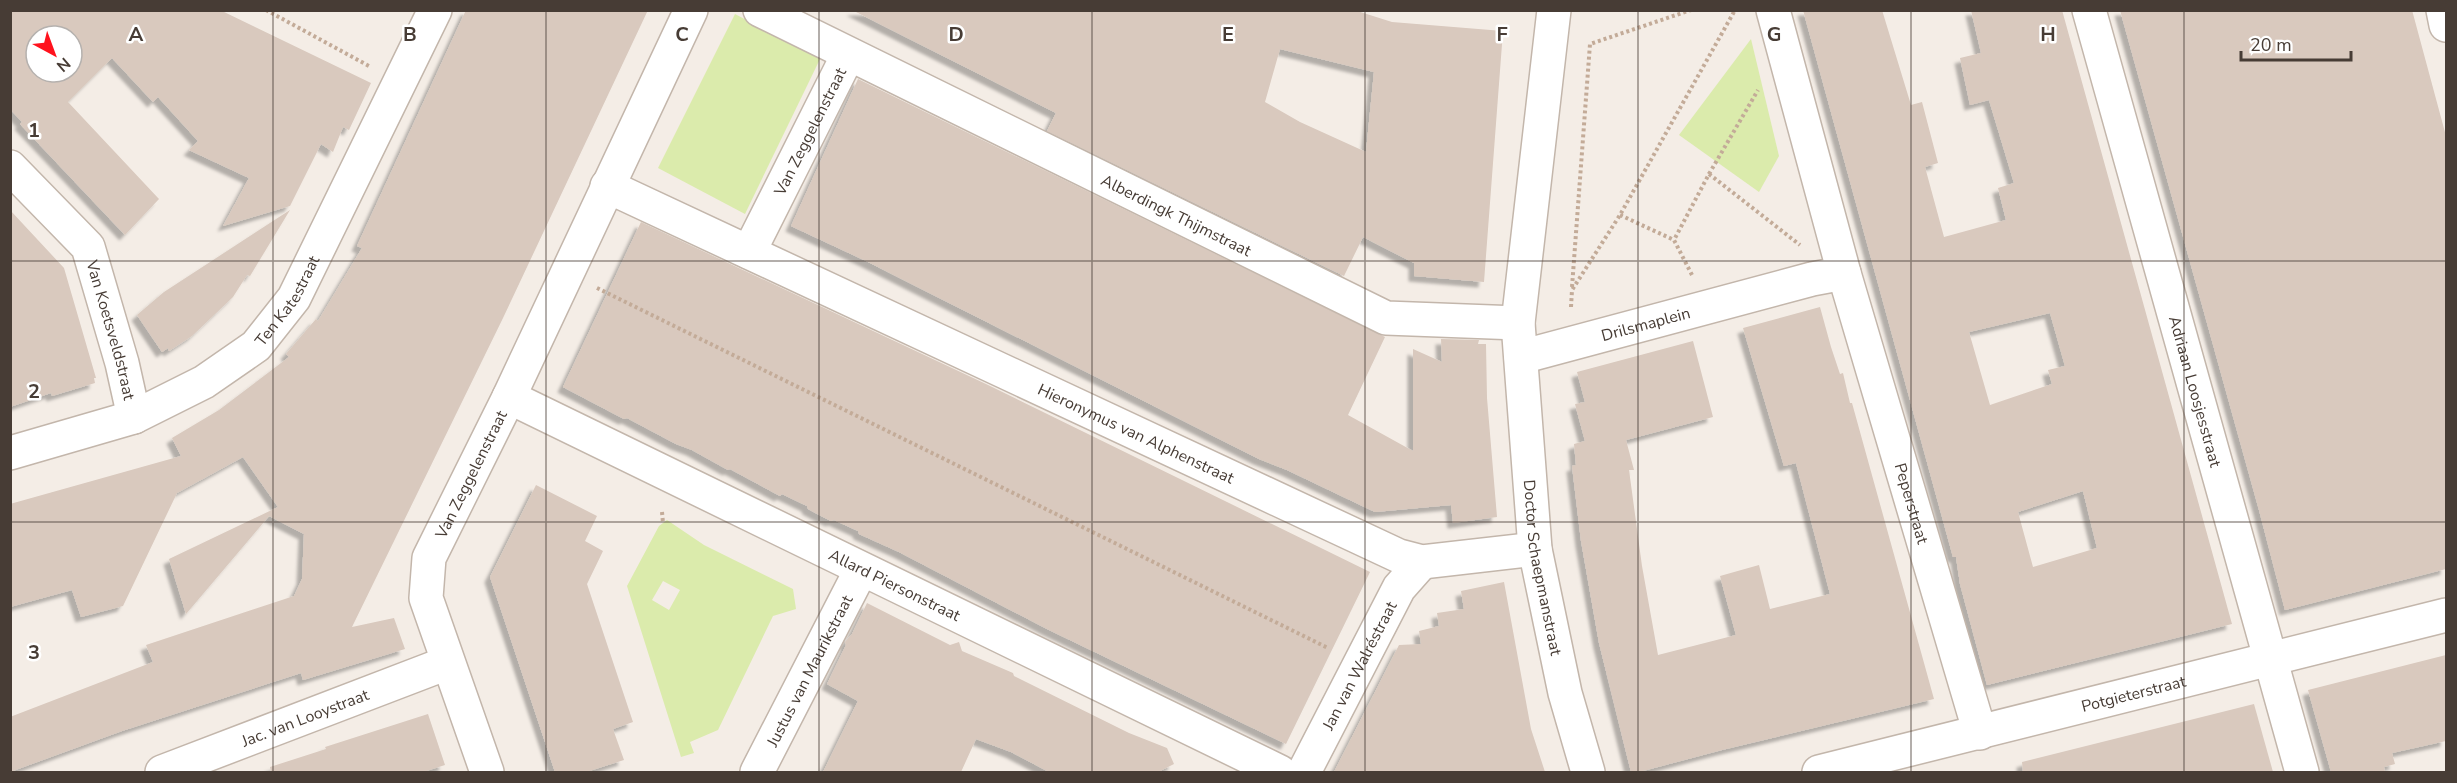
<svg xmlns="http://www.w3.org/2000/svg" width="2457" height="783" font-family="'Nunito Sans',sans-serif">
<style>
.green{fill:#dbebac;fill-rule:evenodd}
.building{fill:#d9c9be;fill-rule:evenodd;filter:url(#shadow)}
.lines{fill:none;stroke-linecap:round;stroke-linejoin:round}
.minor-casing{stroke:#c3b6ab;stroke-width:36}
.path{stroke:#c3ab98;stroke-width:4;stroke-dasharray:3 3;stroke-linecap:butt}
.minor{stroke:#fff;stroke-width:33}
.grid{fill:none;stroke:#473c35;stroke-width:1.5;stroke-opacity:0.55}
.labels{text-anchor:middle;stroke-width:5;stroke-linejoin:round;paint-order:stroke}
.street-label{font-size:16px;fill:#473c35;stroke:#fff}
.grid-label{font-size:20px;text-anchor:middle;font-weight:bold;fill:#473c35;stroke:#fff;stroke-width:5;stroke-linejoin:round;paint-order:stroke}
</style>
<defs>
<filter id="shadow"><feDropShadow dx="-5.5" dy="5.5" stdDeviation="1.5" flood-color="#0004"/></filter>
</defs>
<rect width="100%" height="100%" fill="#f4ede6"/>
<g class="green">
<path d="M735,14l85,45 -75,155 -87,-46z"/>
<path d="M1751,39l28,117 -20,36 -80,-57z"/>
<path d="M667,520l37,25 89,44 3,20 -23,7 -55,114 -28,12 4,11 -13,4 -54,-171 32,-60zM663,581l17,9 -11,20 -17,-10z"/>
</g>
<g class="building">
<path d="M10,10h210l151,73 -22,47 -6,-3 -10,25 -12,-8 -31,62 -67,20 26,-48 -60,-28 9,-9 -40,-44 -5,5 -41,-44 -44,44 91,97 -34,36 -105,-111 2,-2 -12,-13zM36,36h36v36h-36z"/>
<path d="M466,10h182l-145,308 -151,309 42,-9 11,31 -102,31 -2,-7 -179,58 -112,41v-55l143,-55 -7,-17 148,-49 8,-17 2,-45 -35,-18 -83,98 -17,-55 109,-52 -35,-50 -66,36 -54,113 -42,11 -9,-27 -62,17v-103l171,-48 -9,-18 47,-28 70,-53 -3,-3 30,-35 2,2 44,-73 -5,-2z"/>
<path d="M852,10h502l38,12 111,9 -19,251 -70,-6v-13l-51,-26 -19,39 -297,-145 9,-18zM1280,49l94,23 -8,80 -66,-30 -35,-20z"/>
<path d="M1803,10h79l29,95 11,-3 16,61 -13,4 19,70 62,-17 -8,-32 16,-5 -25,-83 -19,5 -10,-47 21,-5 -10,-43h91l170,614 -245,61 -27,-101 -4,-27h-3zM2050,313l15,53 -17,4 4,14 -62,21 -21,-73zM2083,491l14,57 -64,19 -15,-55z"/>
<path d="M2120,10h292l34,126v433l-161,41 -26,-100z"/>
<path d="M858,79l527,258 -37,78 65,36v-102l29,13 -1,-23 38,1 -1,4h8l1,54 10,119 -44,6 -2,-18 -76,7 -88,-42 -28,-11 -393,-198 -75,-35z"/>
<path d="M10,210l54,58 32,110h-2l1,5 -43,13 -1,-3 -41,14z"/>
<path d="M290,210l-40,66 -3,-1 -14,22 -41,39 -23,15 -1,-3 -6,4 -25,-37 27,-23z"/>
<path d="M641,222l345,162 384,188 -84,172 -239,-115 -148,-77 -40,-18 -1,-3 -24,-11 -3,1 -8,-4 -15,-8 -1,-3 -25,-12 -2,2 -50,-27 -2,1 -36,-20 -16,-6 -49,-26 -3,1 -61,-32z"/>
<path d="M1820,307l11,40 9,27 3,-1 7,30h2l82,296 -212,51 -83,22h-8l-32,-129 -18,-102 -9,-75 4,-1 -2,-21 11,-3 -10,-37 10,-2 -8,-30 116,-31 20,76 -87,23 8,30h-5l13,96 16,89 78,-20 -16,-59 39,-11 11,44 60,-15 -34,-131 -12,3 -41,-138z"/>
<path d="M536,485l61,31 -12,25 18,10 -16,33 46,138 -20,7 11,31 -38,12h-31l-65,-195z"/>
<path d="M1504,582l27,147 14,43h-211l65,-127 22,-1 -2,-13 20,-5 -2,-13 27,-4 -3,-18z"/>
<path d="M867,603l83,42 9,-3 3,9 51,22 1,3 115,57 38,15 7,16 -16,8h-109l-38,-20 -35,-13 -15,33h-138l35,-71 -31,-17 19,-39 -1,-3 7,-8z"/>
<path d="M2446,655v86l-54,12 3,11 -11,3 1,5h-54l-23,-82z"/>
<path d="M2254,704l19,68h-250l-1,-10z"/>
<path d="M428,714l17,51 -22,7h-152l-1,-5 56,-18 -1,-2z"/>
</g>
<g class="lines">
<g class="minor-casing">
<g id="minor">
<path id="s1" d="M760,10l626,308 132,5"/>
<path id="s2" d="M1554,10l-36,313 17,226 30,144 23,79"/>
<path id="s3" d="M2089,10l213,762"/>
<path d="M2443,10l3,15"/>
<path id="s4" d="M10,167l78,80 34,116 12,54"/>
<path id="s5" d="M607,186l792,370 23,6 113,-13"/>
<path id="s6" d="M749,252l99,-197"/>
<path id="s7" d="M1844,273l136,460"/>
<path id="s8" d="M1521,357l291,-78 32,-6 -71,-263"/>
<path id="s9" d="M509,397l771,375"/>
<path id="s10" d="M10,453l124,-36 70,-35 52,-36 38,-48 141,-288"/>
<path id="s11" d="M162,772l285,-109"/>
<path id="s12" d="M487,772l-61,-174 3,-40 80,-161 182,-387"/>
<path id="s13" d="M757,772l104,-202"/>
<path id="s14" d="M1304,772l95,-184 23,-26"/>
<path id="s15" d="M1819,772l627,-157"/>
</g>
</g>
<g class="path">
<path d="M266,10l103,56"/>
<path d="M1709,174l49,-84"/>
<path d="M1620,215l54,25"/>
<path d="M1692,275l-18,-35 35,-66 91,71"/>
<path d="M1572,287l18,-243 101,-34"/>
<path d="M597,288l731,360"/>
<path d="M1571,307l1,-17 48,-75 115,-205"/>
<path d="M662,512l1,11"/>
</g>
<use href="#minor" class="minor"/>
</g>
<path class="grid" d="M273,10v762M546,10v762M819,10v762M1092,10v762M1365,10v762M1638,10v762M1911,10v762M2184,10v762M10,261h2436M10,522h2436"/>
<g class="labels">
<g class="street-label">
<text dy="6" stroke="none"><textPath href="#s6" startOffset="135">Van Zeggelenstraat</textPath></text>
<text dy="6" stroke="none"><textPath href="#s1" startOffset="464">Alberdingk Thijmstraat</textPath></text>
<text dy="6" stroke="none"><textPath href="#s10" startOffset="326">Ten Katestraat</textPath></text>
<text dy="6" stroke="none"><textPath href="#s8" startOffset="129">Drilsmaplein</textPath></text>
<text dy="6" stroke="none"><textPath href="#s4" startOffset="198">Van Koetsveldstraat</textPath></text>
<text dy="6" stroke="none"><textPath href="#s3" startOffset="396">Adriaan Loosjesstraat</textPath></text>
<text dy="6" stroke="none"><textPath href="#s5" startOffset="584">Hieronymus van Alphenstraat</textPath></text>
<text dy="6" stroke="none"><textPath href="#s12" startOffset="318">Van Zeggelenstraat</textPath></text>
<text dy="6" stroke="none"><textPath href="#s7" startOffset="240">Peperstraat</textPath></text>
<text dy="6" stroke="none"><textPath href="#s2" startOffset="561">Doctor Schaepmanstraat</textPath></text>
<text dy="6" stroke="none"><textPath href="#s9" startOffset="429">Allard Piersonstraat</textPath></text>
<text dy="6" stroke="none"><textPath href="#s14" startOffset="120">Jan van Walréstraat</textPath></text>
<text dy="6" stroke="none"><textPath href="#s13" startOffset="114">Justus van Maurikstraat</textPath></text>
<text dy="6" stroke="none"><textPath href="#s15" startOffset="324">Potgieterstraat</textPath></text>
<text dy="6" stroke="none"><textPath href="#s11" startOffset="153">Jac. van Looystraat</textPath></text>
</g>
</g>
<g class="grid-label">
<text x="136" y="41">A</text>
<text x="410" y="41">B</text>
<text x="682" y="41">C</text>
<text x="956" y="41">D</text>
<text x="1228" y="41">E</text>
<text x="1502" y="41">F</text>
<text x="1774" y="41">G</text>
<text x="2048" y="41">H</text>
<text x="34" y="137">1</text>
<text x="34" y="398">2</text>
<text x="34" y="659">3</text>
</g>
<rect width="2457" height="783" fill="none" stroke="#473c35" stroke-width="24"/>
<g transform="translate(54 54) rotate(139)"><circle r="28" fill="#ffffff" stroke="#b5b1ae" stroke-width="1.5"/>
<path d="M0-4.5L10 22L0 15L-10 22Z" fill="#ff121d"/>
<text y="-9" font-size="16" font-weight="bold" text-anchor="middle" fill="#473c35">N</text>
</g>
<path d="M2241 51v9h110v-9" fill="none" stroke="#473c35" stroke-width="3"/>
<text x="2250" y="51" font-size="18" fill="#473c35" stroke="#ffffff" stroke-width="4.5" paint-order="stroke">20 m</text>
</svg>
